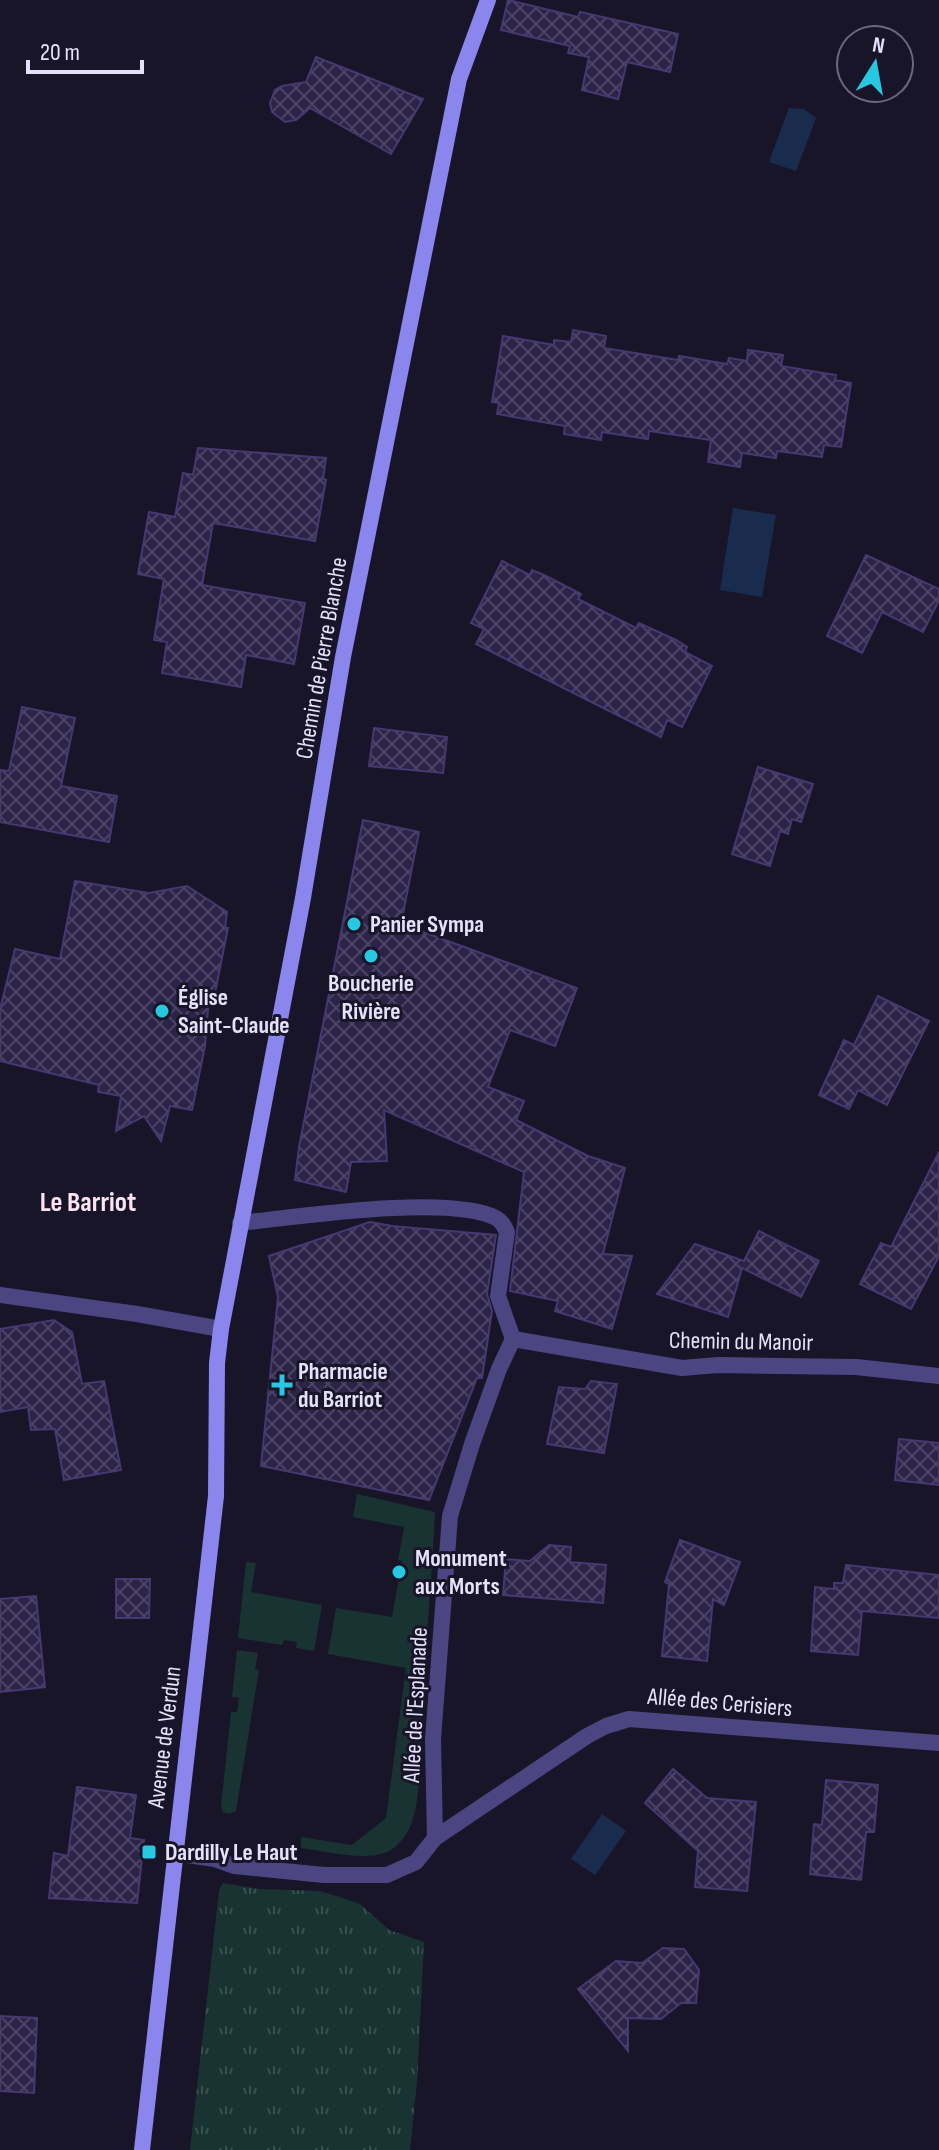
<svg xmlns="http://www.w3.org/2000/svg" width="939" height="2150" font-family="'Sofia Sans Condensed',sans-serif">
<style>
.grass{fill:#193333}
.park{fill:url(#park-tufts)}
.water{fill:#192c4e}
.building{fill:url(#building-cross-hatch);stroke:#463871;stroke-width:2}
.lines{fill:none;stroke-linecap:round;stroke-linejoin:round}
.street{stroke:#4b4682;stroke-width:16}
.secondary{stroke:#8b85ee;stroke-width:16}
.poi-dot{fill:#27c8e2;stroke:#191529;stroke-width:3}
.labels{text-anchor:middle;stroke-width:6;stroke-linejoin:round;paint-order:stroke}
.street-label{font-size:24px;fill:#e5e1fb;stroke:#191529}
.poi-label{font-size:24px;font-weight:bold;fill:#e5e1fb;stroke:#191529;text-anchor:start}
.quarter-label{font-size:28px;font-weight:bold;fill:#fbe3f2;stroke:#191529}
</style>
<defs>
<pattern id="park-tufts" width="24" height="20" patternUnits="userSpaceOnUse" patternTransform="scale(2)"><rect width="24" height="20" fill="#193333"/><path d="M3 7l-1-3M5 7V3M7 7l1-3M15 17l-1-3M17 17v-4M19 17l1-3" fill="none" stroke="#3a5051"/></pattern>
<pattern id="building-cross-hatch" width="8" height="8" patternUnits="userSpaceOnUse" patternTransform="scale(2)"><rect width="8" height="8" fill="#2c2348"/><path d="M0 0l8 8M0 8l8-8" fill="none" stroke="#4a4363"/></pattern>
</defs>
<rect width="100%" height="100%" fill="#191529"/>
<g class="grass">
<path d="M357,1494l78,18c-3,65 -9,129 -13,194 -3,33 1,91 -12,121 -4,9 -11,17 -19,23 -21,13 -66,1 -90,-2v-11l51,8 34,-27 20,-150 -78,-14 8,-46 56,9 10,-56 -4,-1 6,-33 -51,-10z"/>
<path d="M246,1562l10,1 -5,29 71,13 -8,46 -18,-3 1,-6 -13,-2 -2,5 -44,-7z"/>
<path d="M237,1650l21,3 -3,16 4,1 -23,141 -7,3 -6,-2 -2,-5 10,-95h6l2,-14 -7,-1z"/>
</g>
<path class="park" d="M223,1883l35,6 61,2 21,6 20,7 29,26 35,12 -7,140 -7,68h-220l29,-259z"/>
<g class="water">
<path d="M789,108l15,1 12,9 -20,53 -27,-9z"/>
<path d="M733,508l43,7 -14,82 -42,-7z"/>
<path d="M602,1814l24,17 -31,44 -24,-16z"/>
</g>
<g class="building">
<path d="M508,0l70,17 2,-5 98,22 -8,38 -43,-10 -9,37 -36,-9 7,-33 -21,-4 2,-7 -69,-16z"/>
<path d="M316,57l107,42 -32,55 -81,-46 -14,12 -11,2 -13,-10 -2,-9 5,-13 7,-4 24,-4z"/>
<path d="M573,330l33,6 -2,12 74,12 1,-4 48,8 2,-6 18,3 1,-11 35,5 -2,11 55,9 -1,5 16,3 -10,64 -17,-2 -2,12 -45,-6 -1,7 -34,-5 -2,14 -32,-5 3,-22 -62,-9 -1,8 -46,-7 -1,8 -37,-6 1,-8 -68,-12 2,-11 -7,-1 11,-66 51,9v-5l17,2z"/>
<path d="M198,448l128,10 -3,21 3,1 -11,61 -102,-18 -11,62 103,18 -11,61 -48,-9 -5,32 -79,-14 5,-31 -13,-2 10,-61 -26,-5 11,-62 26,5 8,-44 10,2z"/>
<path d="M866,555l73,34v11l-16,32 -41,-20 -20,41 -35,-17z"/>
<path d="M502,561l28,14 2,-5 12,5 37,19 -3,5 58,29 3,-5 37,17 11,7 -2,5 27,14 -30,61 -15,-7 -6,17 -185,-93 8,-15 -13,-6z"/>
<path d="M22,707l53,11 -14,68 56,10 -8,46 -109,-20v-52l9,1z"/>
<path d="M374,728l73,9 -4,36 -74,-7z"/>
<path d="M758,767l55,17 -12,38 -9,-3 -4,15 -8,-3 -10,35 -38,-12z"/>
<path d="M363,820l56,12 -18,92 176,64 -22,58 -45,-16 -22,57 36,14 -8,19 72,36 37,12 -22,86 29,2 -20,73 -57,-18 3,-10 -48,-10 14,-119 -140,-62 3,51 -36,1 -5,30 -51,-12 4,-33z"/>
<path d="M75,881l74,12 38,-7 40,26 -2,16h3l-14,70 -5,-1 -4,49 -13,64 -22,-4 -9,35 -17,-25 -28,15 5,-35 -23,-4 1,-7 -99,-24v-52l15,-60 45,10z"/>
<path d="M878,996l51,25 -42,84 -29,-15 -9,19 -30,-14 25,-55 10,5z"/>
<path d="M939,1152v104l-28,53 -51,-25 21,-41 10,4z"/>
<path d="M370,1222l22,4 104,9 -9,59 5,17 -10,67h-5l-48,122 -168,-34 17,-169 -9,-41z"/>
<path d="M759,1231l60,30 -18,36 -59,-29 -14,49 -71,-23 38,-50 49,17z"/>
<path d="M54,1320l18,12 10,52 22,-3 17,89 -57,10 -9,-51 -24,1 -3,-23 -28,5v-83z"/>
<path d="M591,1381l26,3 -13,69 -57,-9 12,-57 26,2z"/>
<path d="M899,1439l40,4v42l-44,-5z"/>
<path d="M680,1540l60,22 -16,43 -11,-6 -6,62 -45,-5 7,-72 -4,-2z"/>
<path d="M549,1545l22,2 -1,15 36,3 -3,38 -100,-8 3,-36 24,2z"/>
<path d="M846,1565l93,10v43l-77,-7 -4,44 -47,-4 4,-64 19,2v-6h9z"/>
<path d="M116,1579h34l-1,39h-33z"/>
<path d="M36,1596l9,91 -45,5v-93z"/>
<path d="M673,1769l34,29 49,4 -9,89 -52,-4 3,-36 -53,-48z"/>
<path d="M826,1780l52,5 -4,47h-8l-5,48 -51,-6 4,-50 8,1z"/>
<path d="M77,1787l59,8 -6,43 14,2 -7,63 -88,-5 5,-45 14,3z"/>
<path d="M663,1948l21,1 15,21 -3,33h-15l-20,16 -33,-1v33l-50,-62 38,-28 26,2z"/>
<path d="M0,2016l37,2 -3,75 -34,-2z"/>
</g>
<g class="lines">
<g class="street">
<path d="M240,1223c57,-6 209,-29 256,-5 6,3 8,8 11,14l-9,64 15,43"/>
<path d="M0,1295l137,19 84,15"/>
<path d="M513,1339l169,29 36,-3 138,2 83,9"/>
<path d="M435,1838l-2,-99 17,-223 22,-72 27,-75 14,-30"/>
<path d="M174,1853l41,6 19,7 90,9h63l29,-13 19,-24 152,-102 19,-10 23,-7 310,24"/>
</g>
<path class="secondary" d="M142,2150l74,-654 1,-133 4,-34 82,-431 40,-241 116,-578 29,-79"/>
</g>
<g class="poi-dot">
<circle cx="354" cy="924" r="8"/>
<circle cx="371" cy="956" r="8"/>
<circle cx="162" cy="1011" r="8"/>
<path d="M278 1373h8v8h8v8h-8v8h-8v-8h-8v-8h8z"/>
<circle cx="399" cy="1572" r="8"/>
<rect x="141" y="1844" width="16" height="16" rx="4"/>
</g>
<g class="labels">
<g class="street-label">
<text transform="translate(321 658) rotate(-80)" y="8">Chemin de Pierre Blanche</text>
<text transform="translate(741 1341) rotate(1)" y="8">Chemin du Manoir</text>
<text transform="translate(720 1702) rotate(5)" y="8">Allée des Cerisiers</text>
<text transform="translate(415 1705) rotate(-87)" y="8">Allée de l'Esplanade</text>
<text transform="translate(164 1737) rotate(-83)" y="8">Avenue de Verdun</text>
</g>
<g class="poi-label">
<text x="370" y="932">Panier Sympa</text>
<text x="371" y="991" text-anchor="middle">Boucherie<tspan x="371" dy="28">Rivière</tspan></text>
<text x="178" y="1005">Église<tspan x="178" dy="28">Saint-Claude</tspan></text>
<text x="298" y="1379">Pharmacie<tspan x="298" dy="28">du Barriot</tspan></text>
<text x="415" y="1566">Monument<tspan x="415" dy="28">aux Morts</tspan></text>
<text x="165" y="1860">Dardilly Le Haut</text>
</g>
<g class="quarter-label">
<text x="88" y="1211">Le Barriot</text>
</g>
</g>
<g transform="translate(875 64) rotate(11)"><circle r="38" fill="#191529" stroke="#6b677d" stroke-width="2"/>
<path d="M0-6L14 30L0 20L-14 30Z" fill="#27c8e2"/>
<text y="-12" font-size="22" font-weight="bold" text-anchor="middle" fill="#e5e1fb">N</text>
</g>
<path d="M28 60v12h114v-12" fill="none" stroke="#e5e1fb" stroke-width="4"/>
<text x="40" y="60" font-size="24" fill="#e5e1fb" stroke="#191529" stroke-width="6" paint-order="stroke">20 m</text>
</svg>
